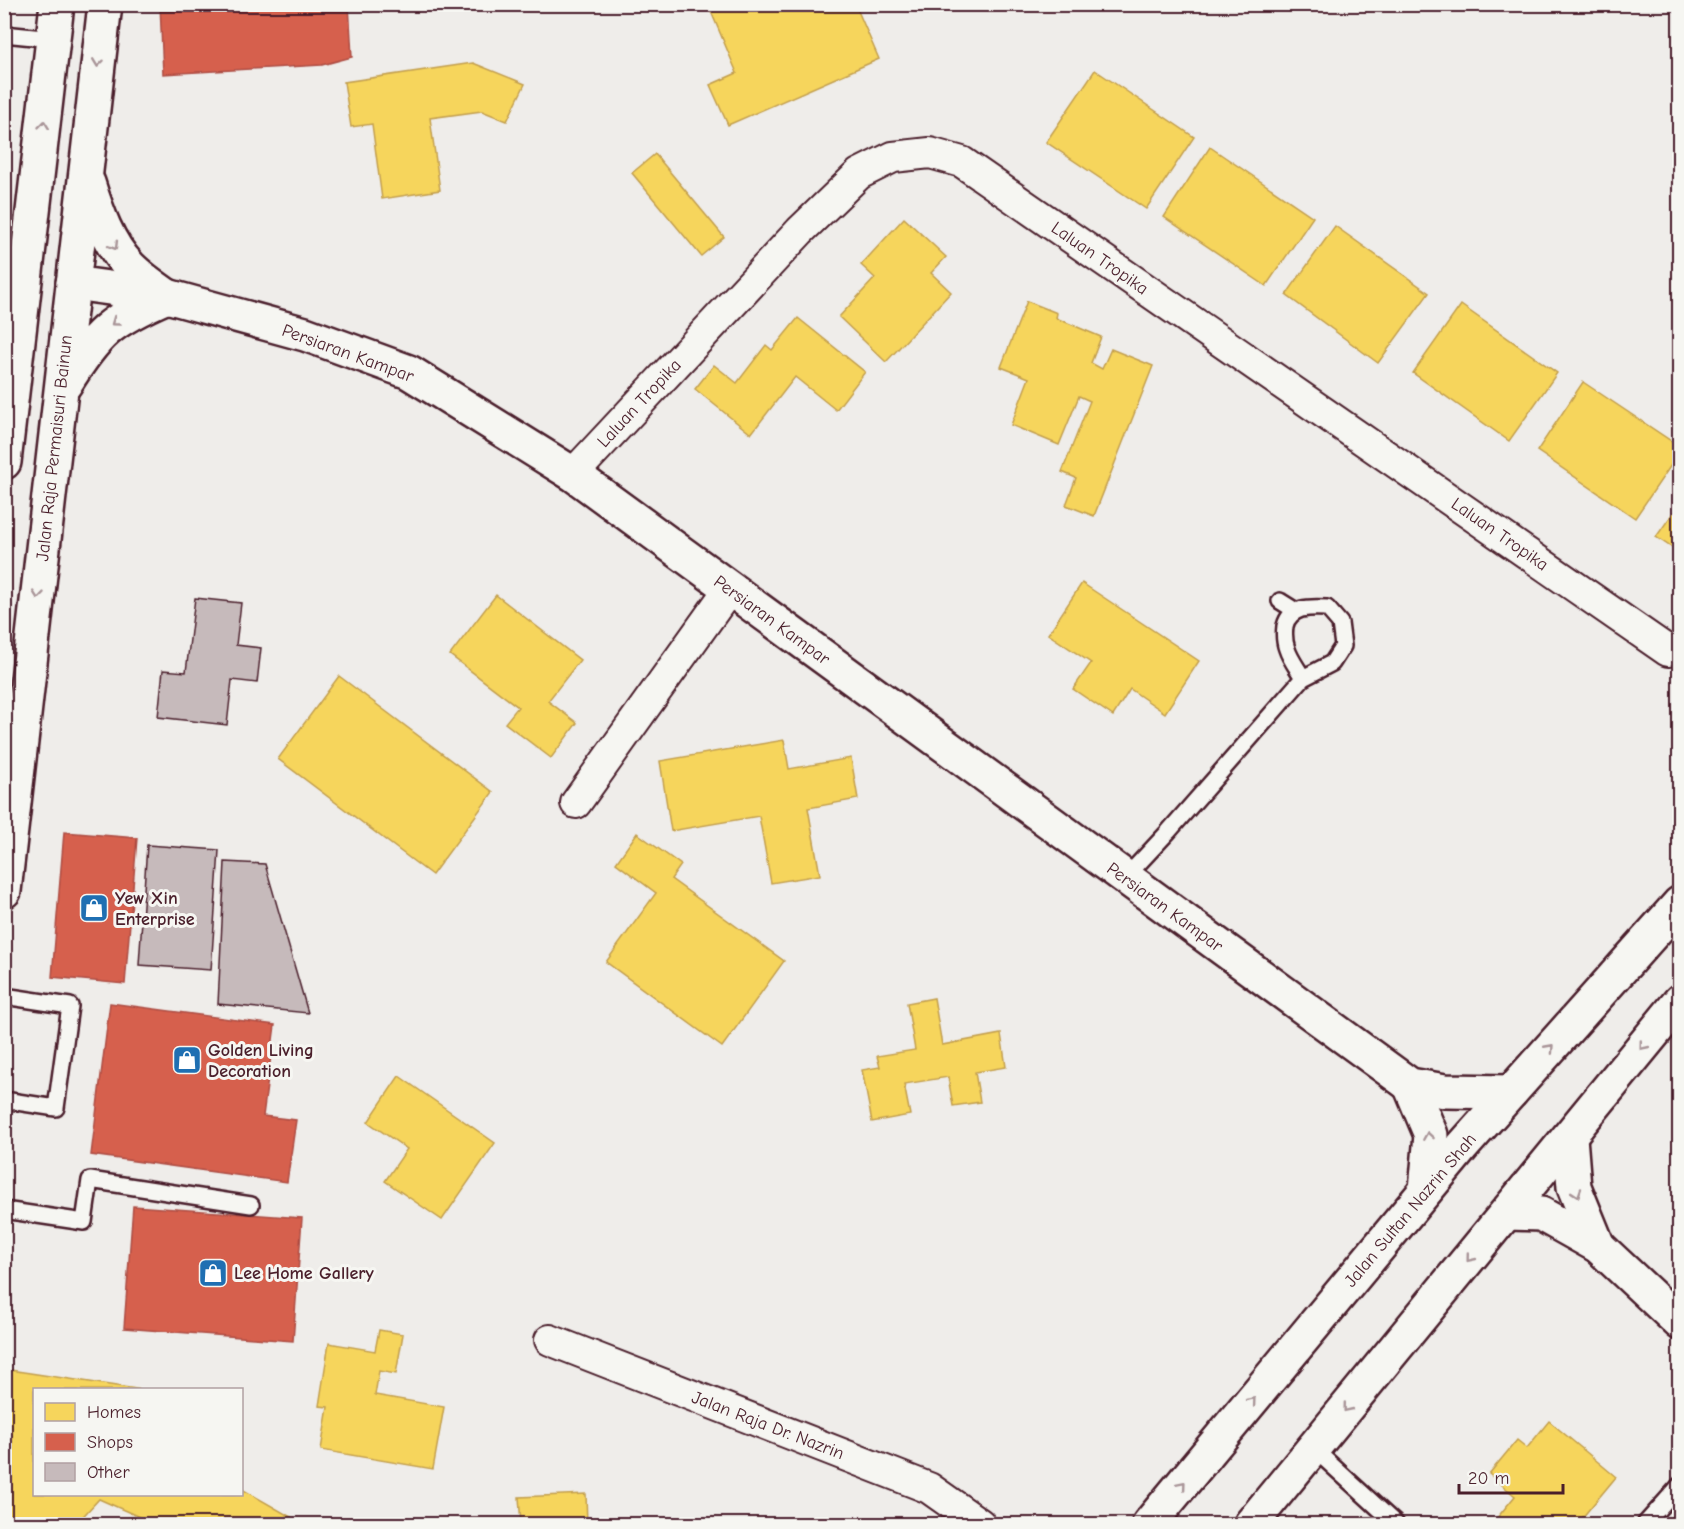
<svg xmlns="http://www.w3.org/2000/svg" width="1684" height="1529" font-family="'Comic Neue',sans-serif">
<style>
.homes{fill:#f6d55c;stroke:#c29e4d;stroke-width:1.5}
.shops{fill:#d6604d;stroke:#ac4c43;stroke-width:1.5}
.building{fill:#c6babb;stroke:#4a1f2b;stroke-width:1.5}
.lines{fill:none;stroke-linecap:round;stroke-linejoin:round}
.service-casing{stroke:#4a1f2b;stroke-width:20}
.minor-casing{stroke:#4a1f2b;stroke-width:34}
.tertiary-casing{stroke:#4a1f2b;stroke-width:38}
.primary-casing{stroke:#4a1f2b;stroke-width:38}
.trunk-casing{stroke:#4a1f2b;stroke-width:38}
.service{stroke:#f6f6f2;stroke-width:15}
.minor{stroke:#f6f6f2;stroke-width:30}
.tertiary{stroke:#f6f6f2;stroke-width:33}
.primary{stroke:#f6f6f2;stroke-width:33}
.trunk{stroke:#f6f6f2;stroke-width:33}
.oneway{stroke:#a99598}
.labels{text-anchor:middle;stroke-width:6;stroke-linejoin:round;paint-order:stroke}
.street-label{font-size:18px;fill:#4a1f2b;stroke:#f6f6f2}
.poi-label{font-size:18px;font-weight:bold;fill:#4a1f2b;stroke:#f6f6f2;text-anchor:start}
</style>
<rect width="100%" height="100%" fill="#efedea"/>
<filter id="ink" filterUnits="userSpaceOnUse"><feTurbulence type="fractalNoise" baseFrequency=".0167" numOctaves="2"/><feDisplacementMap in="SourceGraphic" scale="12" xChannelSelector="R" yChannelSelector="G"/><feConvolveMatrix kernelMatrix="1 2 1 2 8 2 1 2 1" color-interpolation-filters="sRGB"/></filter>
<g filter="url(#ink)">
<g class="homes">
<path d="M720,4h135l24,55 -151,66 -18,-40 27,-12 -27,-64z"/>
<path d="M473,63l52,21 -18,37 -25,-10 -52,7 10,72 -58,9 -10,-75 -21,3 -7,-45z"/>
<path d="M1095,70l99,67 -48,72 -100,-67z"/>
<path d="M1210,147l103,70 -47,69 -102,-69z"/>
<path d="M655,154l69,83 -23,19 -69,-83z"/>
<path d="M904,218l42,39 -15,16 20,19 -65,70 -47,-45 36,-39 -14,-13z"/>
<path d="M1335,226l94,67 -51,70 -92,-68z"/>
<path d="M1027,301l30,12 -1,5 45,19 -10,26 11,6 9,-20 42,17 -59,150 -28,-11 10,-27 -14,-6 28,-71 -11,-5 -20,49 -48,-20 18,-47 -28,-11z"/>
<path d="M1461,305l96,68 -48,68 -96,-68z"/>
<path d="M798,318l67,54 -29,38 -41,-33 -44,57 -56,-45 19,-24 23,18 29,-38 6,5z"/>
<path d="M1583,382l97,65v5l-45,66 -98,-67z"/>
<path d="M1680,503v50l-24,-16z"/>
<path d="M1082,583l117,78 -34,52 -35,-24 -17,27 -40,-27 18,-26 -43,-29z"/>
<path d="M496,595l84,65 -32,41 29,22 -26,35 -46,-35 13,-16 -68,-52z"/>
<path d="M339,676l154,116 -61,83 -154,-116z"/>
<path d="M784,740l5,29 62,-11 7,41 -50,9 12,67 -49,8 -12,-67 -88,15 -11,-70z"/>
<path d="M637,833l44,32 -10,14 113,82 -62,86 -116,-85 50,-69 -40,-30z"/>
<path d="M934,998l8,47 59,-11 5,33 -31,5 5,30 -27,4 -5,-29 -44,7 6,31 -38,7 -10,-52 18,-3 -3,-11 38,-6 -8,-47z"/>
<path d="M399,1076l96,67 -53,77 -57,-39 22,-32 -39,-27z"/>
<path d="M379,1330l24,4 -7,40 -17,-3 -4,24 69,12 -11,62 -112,-19 7,-43 -9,-1 10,-63 46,8z"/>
<path d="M10,1370l133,20h-109v104h208v-5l61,35h-148l-56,-25 -23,25h-72v-124z"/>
<path d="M1549,1421l67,56 -39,47h-85l23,-28 -26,-22 28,-34 10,8z"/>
<path d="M586,1494l1,30h-66l-2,-27z"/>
</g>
<g class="shops">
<path d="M160,4h189l3,53 -30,8 -159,9z"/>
<path d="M64,832l73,6 -12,146 -73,-7z"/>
<path d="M110,1003l165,22 -12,91 33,4 -9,62 -196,-27z"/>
<path d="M133,1206l169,12 -9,123 -169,-13z"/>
</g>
<g class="building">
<path d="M195,598l46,5 -5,42 25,3 -4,35 -25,-3 -5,45 -69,-8 5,-47 23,2z"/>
<path d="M147,845l72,5 -8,120 -72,-5z"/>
<path d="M225,862l40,2 43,149 -90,-9z"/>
</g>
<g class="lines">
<g class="service-casing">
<g id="service">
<path d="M4,34l49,5"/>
<path d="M1280,601l16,10"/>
<path d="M1125,878l43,-46 135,-154 29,-15 11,-17 -3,-23 -13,-15c-17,-1 -37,-2 -42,18 -1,8 -1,15 2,23 3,10 11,20 16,29"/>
<path d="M4,996l66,10 -14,102 -52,-8"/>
<path d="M4,1210l80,12 6,-42 161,25"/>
<path d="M1314,1449l82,75"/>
<path d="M1645,1524l35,-39"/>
</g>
</g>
<g class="minor-casing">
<g id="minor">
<path d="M573,474l227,-243 59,-57 34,-17 37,-4 32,9 706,489"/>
<path d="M576,803l154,-215"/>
<path d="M550,1340l379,148 51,36"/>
</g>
</g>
<g class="tertiary-casing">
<g id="tertiary">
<path d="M73,283l94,13 138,38 104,38 164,102 837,611 35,6 66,1"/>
<path d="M1410,1085l21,50 -5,55"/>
<path d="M1570,1137l4,50 24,59"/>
<path d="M1508,1213l33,1 57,32 82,77"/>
</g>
</g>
<g class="primary-casing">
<g id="primary">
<path d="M88,183c9,29 20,61 42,84 11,11 24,20 37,29"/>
<path d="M65,384c32,-52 46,-64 102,-88"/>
<path d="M4,462l53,-458"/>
<path d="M4,891l101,-887"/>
</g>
</g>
<g class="trunk-casing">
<g id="trunk">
<path d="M1149,1524l313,-377 218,-244"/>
<path d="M1251,1524l429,-523"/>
</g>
</g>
<use href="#service" class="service"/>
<use href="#minor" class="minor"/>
<use href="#tertiary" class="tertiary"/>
<use href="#primary" class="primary"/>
<use href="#trunk" class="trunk"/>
</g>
<defs><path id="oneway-chevron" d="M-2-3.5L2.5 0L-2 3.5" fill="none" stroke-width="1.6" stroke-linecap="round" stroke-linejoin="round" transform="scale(1.5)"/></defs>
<g class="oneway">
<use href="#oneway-chevron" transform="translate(98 63) rotate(97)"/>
<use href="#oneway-chevron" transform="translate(44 125) rotate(-84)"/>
<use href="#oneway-chevron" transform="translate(114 246) rotate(59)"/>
<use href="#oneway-chevron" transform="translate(115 322) rotate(144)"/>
<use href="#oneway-chevron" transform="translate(38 595) rotate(96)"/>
<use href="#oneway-chevron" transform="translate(1643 1046) rotate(129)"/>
<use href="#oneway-chevron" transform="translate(1550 1048) rotate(-48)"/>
<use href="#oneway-chevron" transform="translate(1428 1136) rotate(-99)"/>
<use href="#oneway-chevron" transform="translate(1577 1193) rotate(71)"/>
<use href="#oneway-chevron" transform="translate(1470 1258) rotate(129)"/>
<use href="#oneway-chevron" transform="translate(1252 1401) rotate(-50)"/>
<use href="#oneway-chevron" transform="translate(1347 1408) rotate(129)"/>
<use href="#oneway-chevron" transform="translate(1182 1485) rotate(-50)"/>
</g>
</g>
<defs>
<g id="shop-square" transform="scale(1.5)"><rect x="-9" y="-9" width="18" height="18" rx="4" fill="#1f6fb2" stroke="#f6f6f2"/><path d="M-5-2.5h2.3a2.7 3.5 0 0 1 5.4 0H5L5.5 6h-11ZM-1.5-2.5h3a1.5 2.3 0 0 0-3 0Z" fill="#fff"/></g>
</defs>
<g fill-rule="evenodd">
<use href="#shop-square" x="94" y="908"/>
<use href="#shop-square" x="187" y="1060"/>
<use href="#shop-square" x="213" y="1273"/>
</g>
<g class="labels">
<g class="street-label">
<text transform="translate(1100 258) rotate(35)" y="6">Laluan Tropika</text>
<text transform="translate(348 353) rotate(20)" y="6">Persiaran Kampar</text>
<text transform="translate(639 403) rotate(-47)" y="6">Laluan Tropika</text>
<text transform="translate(54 448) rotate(-84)" y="6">Jalan Raja Permaisuri Bainun</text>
<text transform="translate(1500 534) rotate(35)" y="6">Laluan Tropika</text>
<text transform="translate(772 620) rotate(36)" y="6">Persiaran Kampar</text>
<text transform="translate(1165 907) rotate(36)" y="6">Persiaran Kampar</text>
<text transform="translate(1410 1210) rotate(-50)" y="6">Jalan Sultan Nazrin Shah</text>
<text transform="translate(768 1425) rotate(21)" y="6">Jalan Raja Dr. Nazrin</text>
</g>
<g class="poi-label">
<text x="115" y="904">Yew Xin<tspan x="115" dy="21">Enterprise</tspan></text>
<text x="208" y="1056">Golden Living<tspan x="208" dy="21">Decoration</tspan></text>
<text x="234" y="1279">Lee Home Gallery</text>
</g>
</g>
<rect width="1684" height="1529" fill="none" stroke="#f6f6f2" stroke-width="24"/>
<rect x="12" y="12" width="1660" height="1505" fill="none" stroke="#4a1f2b" stroke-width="2" filter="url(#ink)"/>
<rect x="33" y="1388" width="210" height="108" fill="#f6f6f2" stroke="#b1a0a2" stroke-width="1.5"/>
<rect x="45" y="1403" width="30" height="18" fill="#f6d55c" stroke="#b1a0a2" stroke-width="1.5"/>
<text x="87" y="1418" font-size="18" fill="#4a1f2b">Homes</text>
<rect x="45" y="1433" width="30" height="18" fill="#d6604d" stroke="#b1a0a2" stroke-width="1.5"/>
<text x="87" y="1448" font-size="18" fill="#4a1f2b">Shops</text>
<rect x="45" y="1463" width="30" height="18" fill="#c6babb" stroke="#b1a0a2" stroke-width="1.5"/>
<text x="87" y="1478" font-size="18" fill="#4a1f2b">Other</text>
<path d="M1459 1484v9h104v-9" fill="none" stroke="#4a1f2b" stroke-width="3"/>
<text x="1468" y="1484" font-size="18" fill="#4a1f2b" stroke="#f6f6f2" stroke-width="4.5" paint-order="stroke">20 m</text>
</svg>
